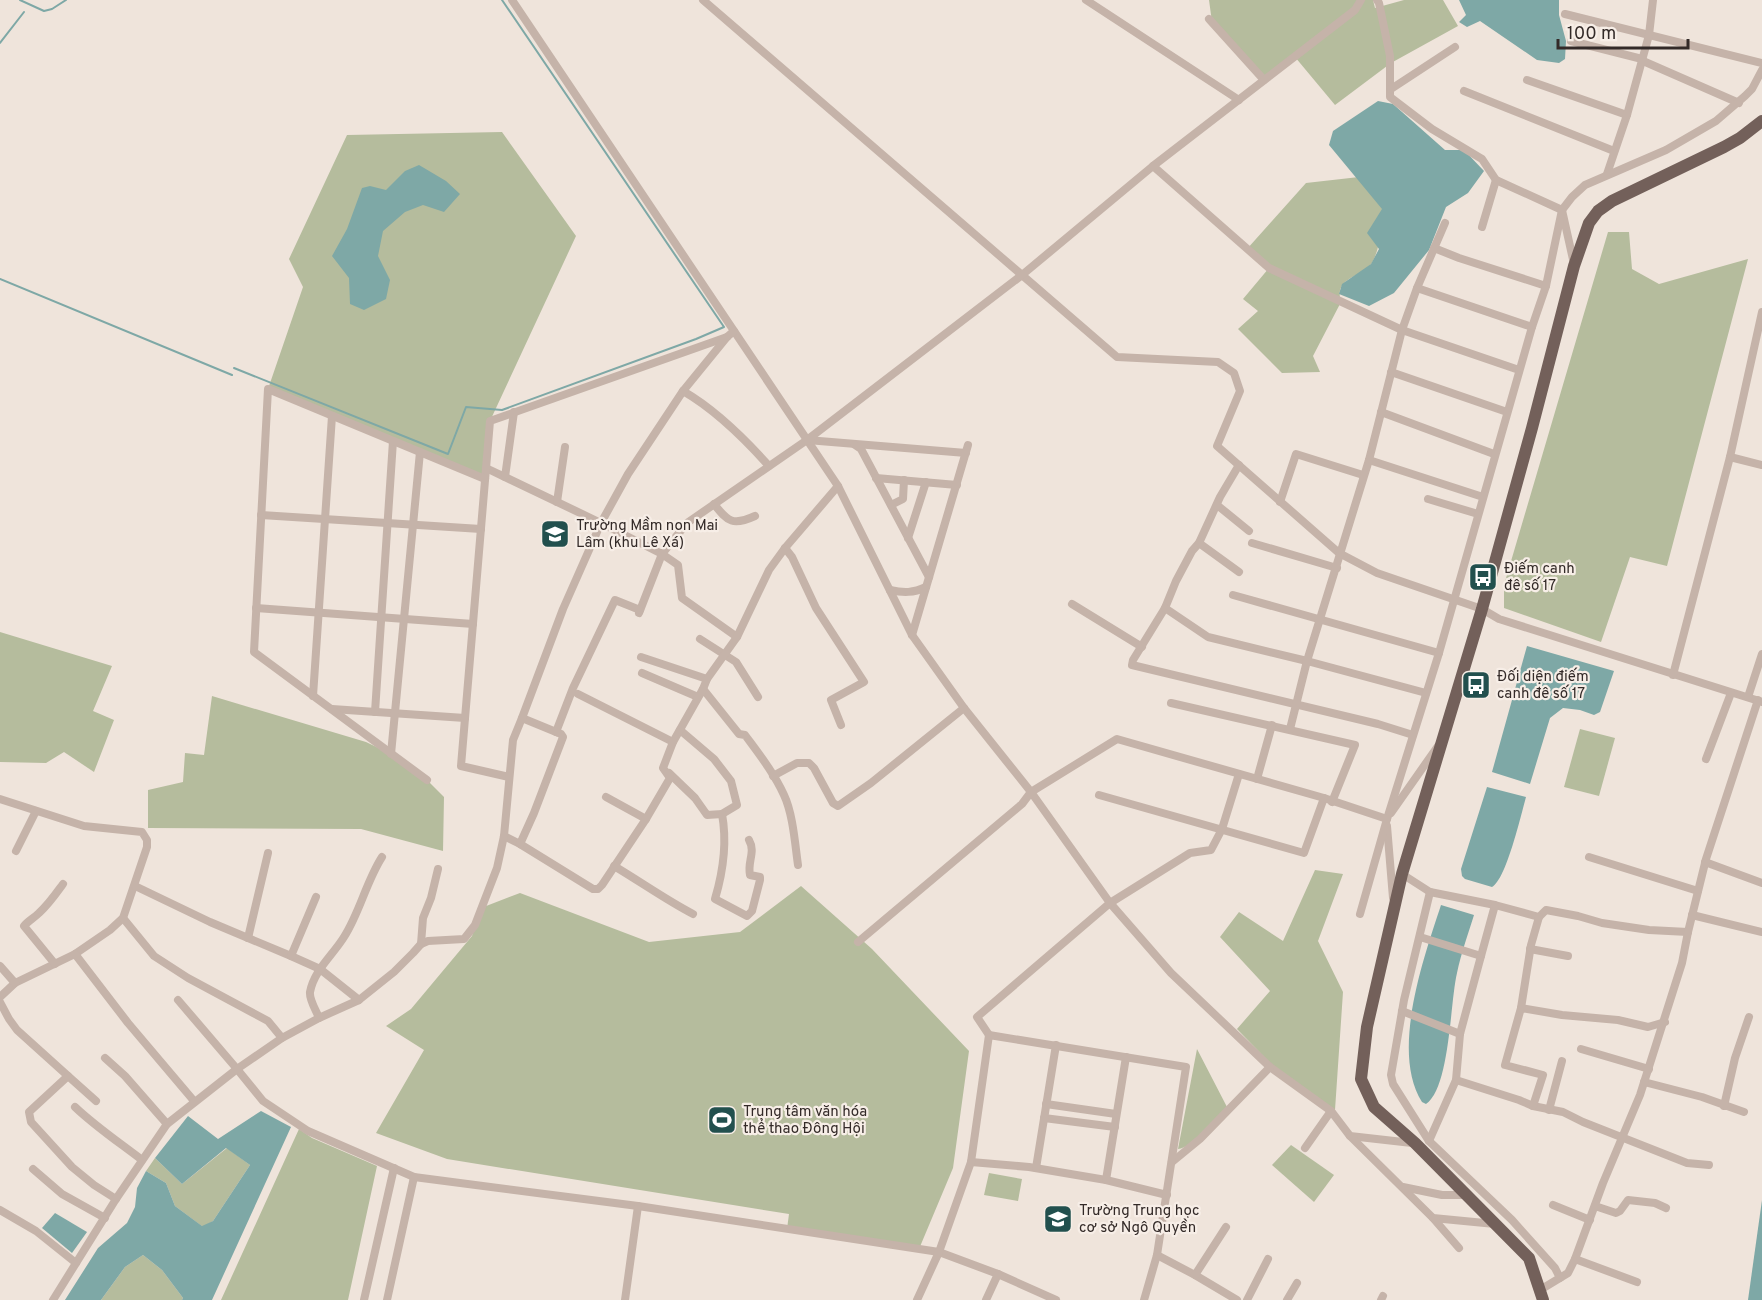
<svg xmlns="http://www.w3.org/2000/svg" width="1762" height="1300" font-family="Overpass,sans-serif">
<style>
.green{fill:#b5bc9d}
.water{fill:#7ea8a6}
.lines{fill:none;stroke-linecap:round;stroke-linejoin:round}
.stream{stroke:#7ea8a6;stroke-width:2}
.minor{stroke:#c5b3a9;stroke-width:8}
.primary{stroke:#73605a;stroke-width:12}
.labels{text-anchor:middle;stroke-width:4.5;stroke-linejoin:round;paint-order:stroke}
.poi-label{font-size:15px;fill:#332a28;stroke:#f7eee7;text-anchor:start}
</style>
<rect width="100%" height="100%" fill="#efe4db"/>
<g class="green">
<path d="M1209,0h164l2,8 29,-8h39l15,26 -67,37 -56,42 -40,-48 -31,23 -52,-58z"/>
<path d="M502,132l74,104 -86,185 -5,58 -217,-90 35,-102 -14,-28 58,-124z"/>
<path d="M1359,177l24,32c-2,18 -2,36 -10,52 -9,17 -40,15 -32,41l-28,54 7,16 -38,1 -44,-44 20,-18 -15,-12 26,-31 -22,-19 59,-66z"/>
<path d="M1608,232h21l3,37 27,15 89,-25 -81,307 -37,-9 -29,85 -97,-34v-23z"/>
<path d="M0,632l112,34 -19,45 21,9 -20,52 -30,-20 -18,11 -46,-1z"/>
<path d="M212,696l154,46 25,12 36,26 17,17 -1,54 -82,-22 -213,-1v-38l35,-8 2,-29 19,2z"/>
<path d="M1580,729l35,9 -16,58 -35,-9z"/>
<path d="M1315,870l28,4 -25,67 25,51 -8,118 -62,-44 -36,-37 33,-38 -50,-54 19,-25 44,29z"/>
<path d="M801,886l71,63 97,102 -16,117 -34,81 -132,-20 2,-15 -342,-55 -71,-26 48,-83 -38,-24 25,-17 61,-73 9,-28 39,-15 129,49 91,-10z"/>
<path d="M1197,1049l30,58c-11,11 -34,41 -49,42z"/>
<path d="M299,1129l13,9 65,28 -29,134h-127z"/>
<path d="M1291,1145l43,30 -20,27 -42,-37z"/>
<path d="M227,1148l23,17 -37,56 -10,6 -28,-21 -9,-23 -20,-12 9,-13 27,26z"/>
<path d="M989,1173l33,6 -4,22 -34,-6z"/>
<path d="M143,1255l19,15 21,28 -1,2h-81l24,-33z"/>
</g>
<g class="water">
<path d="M1459,0h100v15l7,26 -1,18 -6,4 -22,-3 -57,-39 -13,6 -8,-5 7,-7z"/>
<path d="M1378,101l15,3 52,46h19l20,21 -16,22 -22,14 -17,43 -35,43 -25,13 -30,-12 3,-10 29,-20 8,-15 -12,-16 15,-24 -53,-64 4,-14z"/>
<path d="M419,165l27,16 14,13 -16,18 -21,-7 -18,7 -22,19 -5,25 12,24 -4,19 -22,11 -14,-6 -1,-26 -17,-22 15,-27 15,-41 8,-2 16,4 19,-19z"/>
<path d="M1527,646l87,25 -14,41 -6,3 -14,-5 -17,-2 -13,10 -20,66 -38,-12z"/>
<path d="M1487,787l39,10c-5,18 -20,83 -34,90l-27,-8 -3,-3 -1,-7z"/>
<path d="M1441,905l33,10c-6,19 -13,39 -17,58 -7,29 -7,115 -31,131l-4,-2c-32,-50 2,-145 19,-197z"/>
<path d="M261,1111l30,16 -79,173h-30l1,-2 -21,-28 -19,-15 -18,12 -24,33h-36l33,-52 29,-25 8,-16 2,-19 9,-17 20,12 9,23 27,20 11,-5 37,-56 -24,-17 -44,36 -27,-26 33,-42 30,23z"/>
<path d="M1762,1200v100h-14z"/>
<path d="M55,1213l32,19 -15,21 -30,-25z"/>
</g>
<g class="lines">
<g class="stream">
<path d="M20,0l24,11 8,-2 14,-9"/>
<path d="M0,43l24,-31"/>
<path d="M0,279l232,96"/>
<path d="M234,368l214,86 18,-47 36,3 194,-71 28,-12 -222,-327"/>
</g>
<g class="minor">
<path d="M512,0l326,486 74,149 52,73 67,84 79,111 61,70 99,94 61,44 19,25 62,7"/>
<path d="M703,0l414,357 101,5 16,11 6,18 -23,55 122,107 38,20 105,36 17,10 263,83"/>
<path d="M1086,0l153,100"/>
<path d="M1377,0l2,3 11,53v41l42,32 50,30 14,21 66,30 12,54"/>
<path d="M1565,14l197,49"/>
<path d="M1209,19l55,61"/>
<path d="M1571,41l71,18"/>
<path d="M1643,61l96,42"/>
<path d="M1527,80l100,35"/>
<path d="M1391,89l64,-42"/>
<path d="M1464,91l150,60"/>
<path d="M1153,166l116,102 133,62 117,40"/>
<path d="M1607,174l20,-59 22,-80 4,-35"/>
<path d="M1482,227l14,-47"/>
<path d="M1434,248l25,10 87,28"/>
<path d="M1417,288l115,39"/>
<path d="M1391,372l116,40"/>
<path d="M683,391c33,19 61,47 86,75"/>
<path d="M1381,412l113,42"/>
<path d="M807,440l159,13"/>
<path d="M855,445l6,4 68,128"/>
<path d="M1730,457l32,8"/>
<path d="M1369,460l114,37"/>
<path d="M1239,465l-19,32 -21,46 -7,8 -16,30 -11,27 -32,52 -1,5 246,59 35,11"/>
<path d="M486,468l115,55 61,31 16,11 4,33 55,39"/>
<path d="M505,477l9,-65"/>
<path d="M876,478l81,7"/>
<path d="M1428,499l50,15"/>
<path d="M557,502l8,-55"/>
<path d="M1280,502l16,-48 67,21"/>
<path d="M714,504c14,18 19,22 41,12"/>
<path d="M891,505l12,-6 1,-19"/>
<path d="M1217,505l32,26"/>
<path d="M261,515l220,14"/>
<path d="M908,538l18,-56"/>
<path d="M1199,543l40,29"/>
<path d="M1252,543l85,25"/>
<path d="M785,548l7,9 24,51 48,74 -33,18 10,25"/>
<path d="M890,590c14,3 23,3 36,-3"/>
<path d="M1233,595l206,58"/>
<path d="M1072,604l70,43"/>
<path d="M256,608l217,16"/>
<path d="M1165,608l43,29 99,24 119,32"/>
<path d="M639,613l23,-59 25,-31 120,-83 215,-165 131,-109 202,-156 6,-10"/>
<path d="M912,635l56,-190"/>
<path d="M700,639l36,23 22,35"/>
<path d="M641,657l66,22"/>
<path d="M642,673l56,24"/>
<path d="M1673,675l57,-218 32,-145"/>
<path d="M703,689l36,45 6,1c14,19 29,38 39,60 9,19 11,49 14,70"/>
<path d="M578,694l95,48"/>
<path d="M313,696l19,-280"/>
<path d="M1748,697l14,-43"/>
<path d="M1171,703l184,42 -23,57"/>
<path d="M332,709l133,9"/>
<path d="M375,712l18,-271"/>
<path d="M1290,729l17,-68 62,-201 33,-130 15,-42 28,-65"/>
<path d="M556,732l17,-44 42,-88 25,10"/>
<path d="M391,754l29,-302"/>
<path d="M1706,759l25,-66"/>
<path d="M669,773l26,25 12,17 15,-1 15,-9 -6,-24 -17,-22 -34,-29"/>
<path d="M773,776l24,-13h12l5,5 19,35 5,3 33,-23 93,-75"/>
<path d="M509,777l-48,-11 29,-345 237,-84"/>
<path d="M1257,779l15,-54"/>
<path d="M427,780l-173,-128 14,-263 217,90"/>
<path d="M1099,795l205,58 20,-55"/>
<path d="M606,797l40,22"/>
<path d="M0,799l84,27 58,6 5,8v7l-24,71 -13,12 -35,24 -60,29 -15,14"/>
<path d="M1391,813l47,-67"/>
<path d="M722,814c5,27 1,58 -7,85l32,17 5,-5 8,-31v-3l-10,-2c-3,-13 6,-23 -1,-35"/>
<path d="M1387,826l6,72"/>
<path d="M504,836l16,8 73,45h5l4,-4 44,-66 24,-41 -7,-10 10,-26 30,-53 4,-10 30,-42 32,-67 16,-22 53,-62"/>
<path d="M520,844l14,-31 29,-76 -2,-3 -39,-16"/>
<path d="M16,851l20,-40"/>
<path d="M1589,857l109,34"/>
<path d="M1705,862l57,21"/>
<path d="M614,866c27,16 52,34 79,48"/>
<path d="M1402,874l28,18 65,13 44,12 7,-7 32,6 24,7 47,7 39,2"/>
<path d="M135,886l75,36 81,34 29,13 39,31"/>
<path d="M1430,892l-26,108 -13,75 2,9 36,57 83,79 43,48 5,10"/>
<path d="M1360,914l27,-95 52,-166 93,-326 14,-41 16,-76 10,-13 13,-12 81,-35 50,-29 29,-25 7,-7 10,-19"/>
<path d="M1692,915l70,17"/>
<path d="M123,918l31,38 34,22 80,43 14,17"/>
<path d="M1420,937l61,19 14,-51"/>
<path d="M248,938l20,-85"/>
<path d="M858,942l164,-138 9,-12 86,-53 207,59 63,21"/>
<path d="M421,944l7,-3 36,-2 11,-14 22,-57 7,-32 9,-96 9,-22 41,-109 38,-86 27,-49 55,-83 44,-54 7,-6"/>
<path d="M1530,949l38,7"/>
<path d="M75,954l53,69 66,78"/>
<path d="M291,956l25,-59"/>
<path d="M55,964l-31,-38c4,-5 10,-8 15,-13 10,-9 16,-18 24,-29"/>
<path d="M0,966l15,17"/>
<path d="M178,1000l59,69 26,32 45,30 106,46 224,29 301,46 59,22 58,26"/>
<path d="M0,1002l9,17 8,11 51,46 -39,36 2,10 41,45 22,18 22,14"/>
<path d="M1521,1008l41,7 56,5 30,7 17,-5"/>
<path d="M1402,1011l58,23"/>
<path d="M319,1018c-3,-8 -10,-18 -9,-26 4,-22 23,-37 34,-55 16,-25 22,-55 38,-80"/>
<path d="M989,1035l-12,-18 133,-114 80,-50 21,-3 11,-21 17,-55"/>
<path d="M1581,1049l68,20"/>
<path d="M105,1058l20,18 42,48"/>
<path d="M68,1076l28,25"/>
<path d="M1456,1080l63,20 14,6 30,6 20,10 104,41 22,2"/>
<path d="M1644,1082l58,15 42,15"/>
<path d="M1046,1104l70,10"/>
<path d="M1533,1106l10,-31 -38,-10 16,-57 10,-63 8,-28"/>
<path d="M1724,1106l11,-48 14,-41"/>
<path d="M75,1107c21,20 45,36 67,53"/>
<path d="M1549,1110l13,-49"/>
<path d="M1044,1118l71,9"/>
<path d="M1350,1136l83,82 62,6"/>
<path d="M1429,1141l27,-61 4,-46 21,-78"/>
<path d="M1305,1148l26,-37"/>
<path d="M971,1162l58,5 77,13 61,15"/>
<path d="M1172,1162l28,-23 70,-72"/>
<path d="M1036,1168l20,-123"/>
<path d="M33,1169l29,25 43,24"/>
<path d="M1106,1180l20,-123"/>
<path d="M1403,1187l39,8h25"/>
<path d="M1553,1205l37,15"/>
<path d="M1595,1206l21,7 4,-2 8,-11 27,3 11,5"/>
<path d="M0,1210l36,21 40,32"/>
<path d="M1433,1218l26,30"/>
<path d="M1157,1255l38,20 42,25"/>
<path d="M1575,1259l62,23"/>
<path d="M1195,1275l31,-48"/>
<path d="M1540,1290l28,-17 7,-14 28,-76 37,-88 42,-132 6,-31 18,-73 52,-159"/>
<path d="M53,1300l63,-101 51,-75 70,-55 45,-31 37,-20 40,-18 35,-28 19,-19 8,-9 2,-26 8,-20 7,-29"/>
<path d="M364,1300l30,-132"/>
<path d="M387,1300l27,-123"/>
<path d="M625,1300l13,-94"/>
<path d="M917,1300l22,-48 32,-90 18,-127 197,32 -29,188 -13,45"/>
<path d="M986,1300l12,-26"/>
<path d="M1247,1300l21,-41"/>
<path d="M1287,1300l10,-17"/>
<path d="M1381,1300l2,-4"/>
</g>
<path class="primary" d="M1543,1300l-14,-42 -114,-115 -41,-36 -13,-28 6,-52 35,-153 80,-265 50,-181 42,-162 15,-43 9,-12 14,-10 112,-54 16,-9 22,-17"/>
</g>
<defs>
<g id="school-square" transform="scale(1.5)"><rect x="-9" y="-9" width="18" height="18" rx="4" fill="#22504e" stroke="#f7eee7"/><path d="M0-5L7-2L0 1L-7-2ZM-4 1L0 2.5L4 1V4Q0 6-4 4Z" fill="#fff"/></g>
<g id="bus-square" transform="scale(1.5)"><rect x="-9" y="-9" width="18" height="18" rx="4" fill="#22504e" stroke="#f7eee7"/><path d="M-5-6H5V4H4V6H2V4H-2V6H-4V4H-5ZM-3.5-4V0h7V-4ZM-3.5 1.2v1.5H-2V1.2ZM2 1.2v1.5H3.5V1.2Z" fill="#fff"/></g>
<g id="stadium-square" transform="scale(1.5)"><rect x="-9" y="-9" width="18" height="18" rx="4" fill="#22504e" stroke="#f7eee7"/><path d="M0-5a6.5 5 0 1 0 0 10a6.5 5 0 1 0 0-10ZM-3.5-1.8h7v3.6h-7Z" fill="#fff"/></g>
</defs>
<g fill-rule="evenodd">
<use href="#school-square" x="555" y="534"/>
<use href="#bus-square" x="1483" y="577"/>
<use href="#bus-square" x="1476" y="685"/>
<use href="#stadium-square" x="722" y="1120"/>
<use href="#school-square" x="1058" y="1219"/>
</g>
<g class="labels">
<g class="poi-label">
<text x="576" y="530">Trường Mầm non Mai<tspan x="576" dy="17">Lâm (khu Lê Xá)</tspan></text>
<text x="1504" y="573">Điếm canh<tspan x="1504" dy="17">đê số 17</tspan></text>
<text x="1497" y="681">Đối diện điếm<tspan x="1497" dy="17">canh đê số 17</tspan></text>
<text x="743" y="1116">Trung tâm văn hóa<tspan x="743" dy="17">thể thao Đông Hội</tspan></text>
<text x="1079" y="1215">Trường Trung học<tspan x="1079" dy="17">cơ sở Ngô Quyền</tspan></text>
</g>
</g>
<path d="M1558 39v9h130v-9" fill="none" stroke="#332a28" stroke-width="3"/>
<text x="1567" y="39" font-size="18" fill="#332a28" stroke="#f7eee7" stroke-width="4.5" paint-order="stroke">100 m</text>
</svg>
